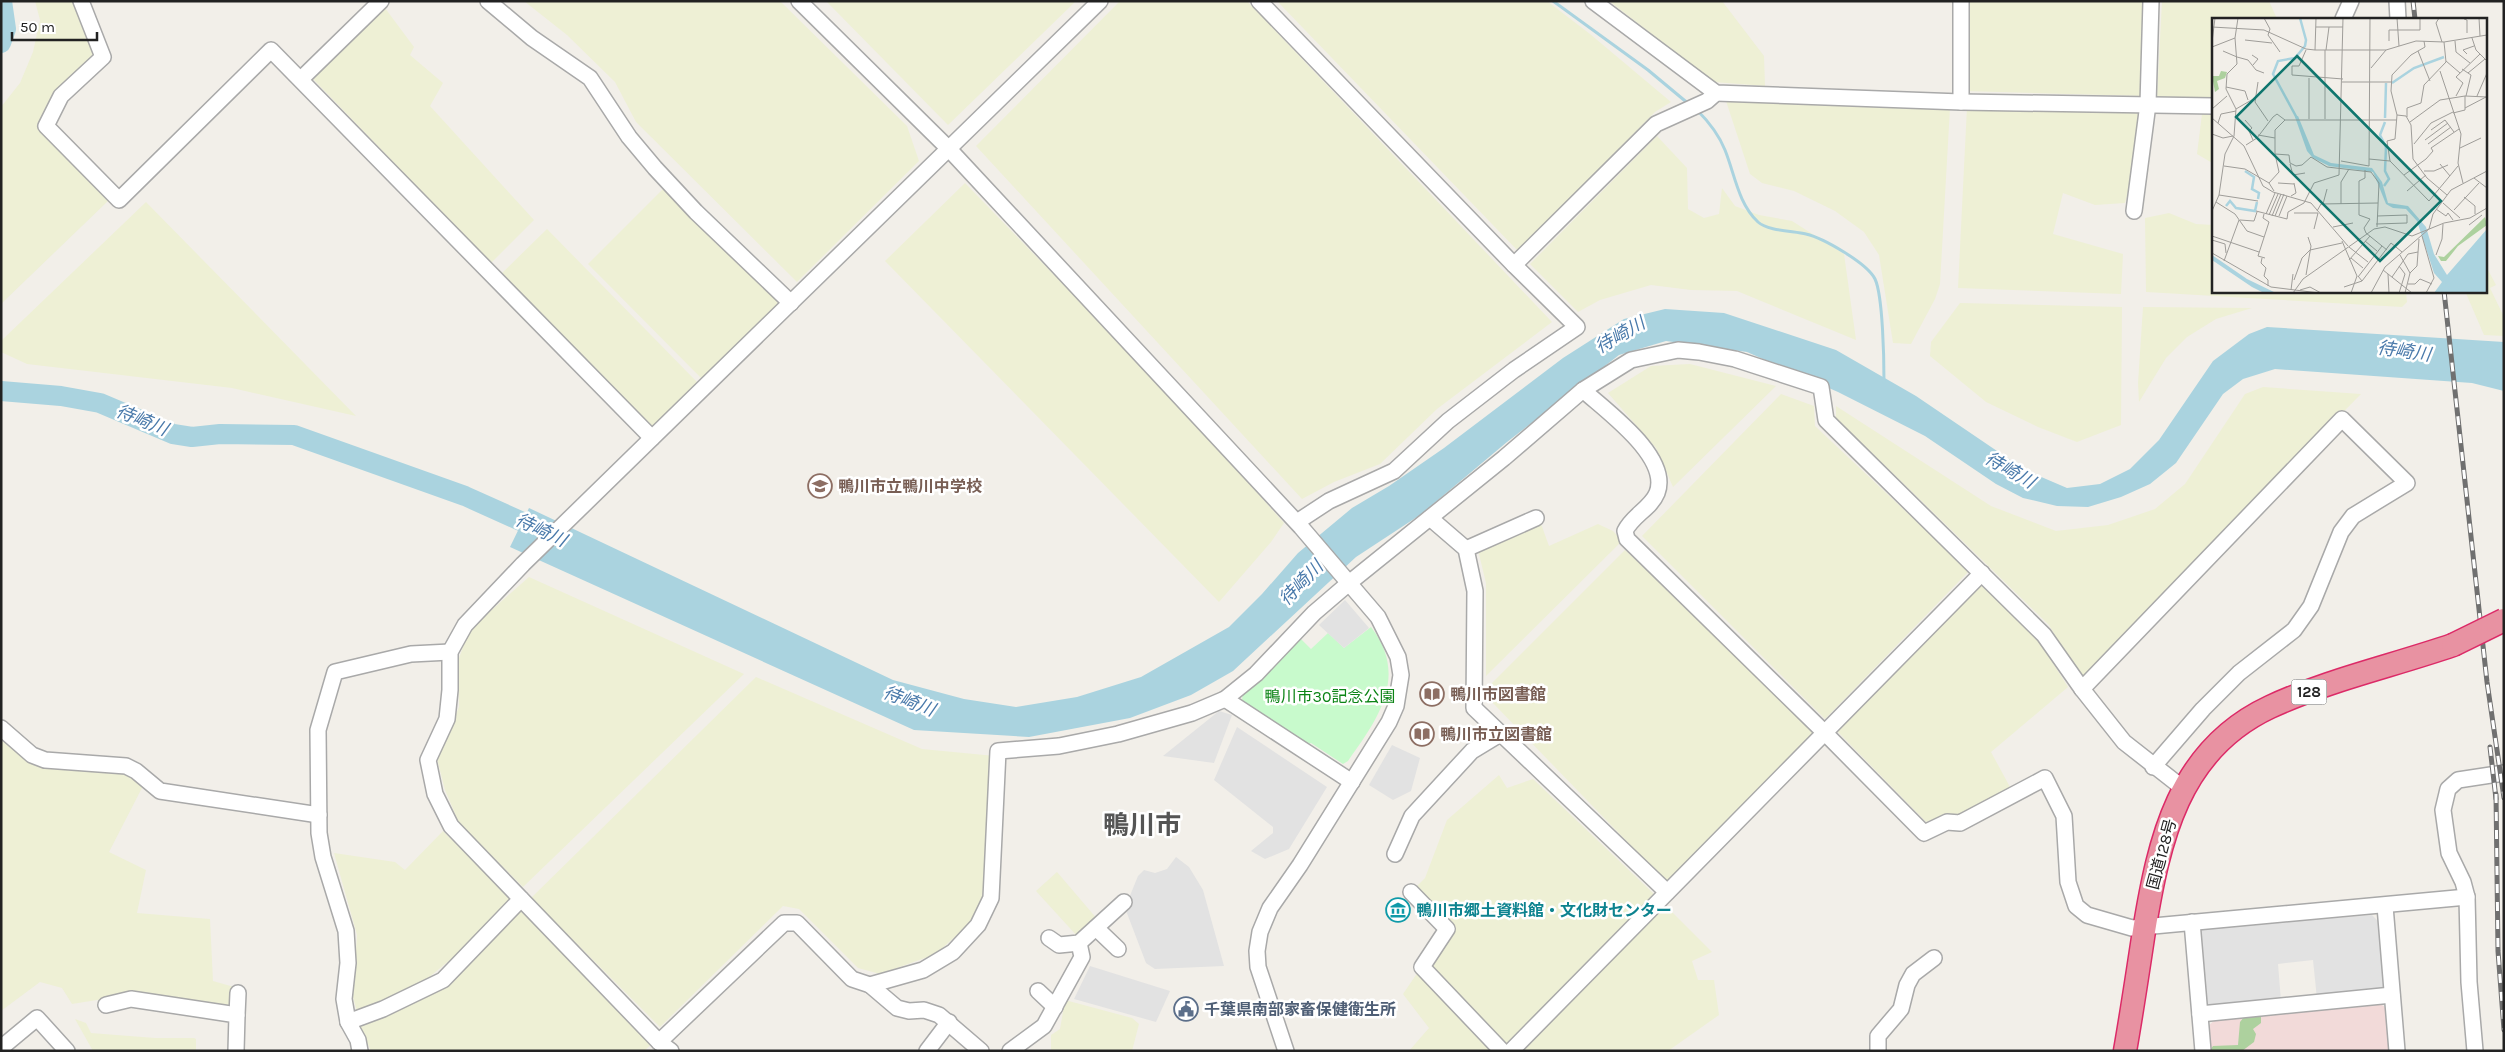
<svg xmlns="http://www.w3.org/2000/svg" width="2505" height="1052" font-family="Karla,'Noto Sans JP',sans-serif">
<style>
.commercial{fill:#f2dad9}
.farmland{fill:#eef0d5}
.forest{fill:#add19e}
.park{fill:#c8facc}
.parking{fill:#e2e2e2}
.water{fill:#aad3df}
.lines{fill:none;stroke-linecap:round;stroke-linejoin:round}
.stream{stroke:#aad3df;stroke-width:3}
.river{stroke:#aad3df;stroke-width:20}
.minor-casing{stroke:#a9a9a9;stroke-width:18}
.highway-casing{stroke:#dc2a67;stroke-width:25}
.minor{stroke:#fff;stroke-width:15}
.highway{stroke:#e892a2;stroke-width:22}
.rail-casing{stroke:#707070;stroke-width:5}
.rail{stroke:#fff;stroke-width:3;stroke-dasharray:9;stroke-linecap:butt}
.highway-bridge-casing{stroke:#dc2a67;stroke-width:25;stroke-linecap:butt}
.highway-bridge{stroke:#e892a2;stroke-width:22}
.labels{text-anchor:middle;stroke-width:5;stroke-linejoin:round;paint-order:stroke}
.shield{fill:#fff;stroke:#646464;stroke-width:1}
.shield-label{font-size:15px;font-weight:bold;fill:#222}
.education-label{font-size:16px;font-weight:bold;fill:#785e54;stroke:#fff;text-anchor:start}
.park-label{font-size:16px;fill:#0c8416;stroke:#fff}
.street-label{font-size:16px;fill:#222;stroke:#fff}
.culture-label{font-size:16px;font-weight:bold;fill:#0d838f;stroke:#fff;text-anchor:start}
.service-label{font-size:16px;font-weight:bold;fill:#4e5e75;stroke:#fff;text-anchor:start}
.water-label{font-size:18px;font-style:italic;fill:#4a7aab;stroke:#fff}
.town-label{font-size:26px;font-weight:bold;fill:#555;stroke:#fff}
.inset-river{fill:none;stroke:#aad3df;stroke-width:2.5}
.inset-road{fill:none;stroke:#9f9d99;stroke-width:1}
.view{fill:#0f766e;fill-opacity:0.15;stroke:#0f766e;stroke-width:2.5}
.inset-edge{fill:none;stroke:#222;stroke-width:2.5}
</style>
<rect width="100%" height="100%" fill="#f2efe9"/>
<path class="commercial" d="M2373,1000l14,8 4,43h-180l-3,-25 8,-7z"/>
<g class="farmland">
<path d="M35,1h39l20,53 -19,23 -17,15 -21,33 71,76 -107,103v-197l19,-24 13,-31 7,-32z"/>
<path d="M524,1h256l127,125 12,35 -122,121 -161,-160 -21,-40 -48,-47z"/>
<path d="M826,1h250l-128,124z"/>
<path d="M1120,1h127l305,321 -115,87 -57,55 -46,18 -32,17 -326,-353z"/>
<path d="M1277,1h270l43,33 81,68 -16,10 -137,139z"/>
<path d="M1609,1h113l42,55 1,30 -51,-4z"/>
<path d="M1969,1h175l-2,95 -177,-5z"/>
<path d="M2162,1h107l8,18h-63v80l-57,-2z"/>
<path d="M385,8l29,39 -4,8 33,28 -13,23 104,114 -43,43 -178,-184z"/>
<path d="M1726,101l224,7 -10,176 -5,15 -24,45 -18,-1 -14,-88 -15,-23 -29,-21 -41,-20 -32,-8 -12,-9z"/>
<path d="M1967,107l173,4 -1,38 -14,54 -30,2 -32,-12 -10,41 70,20 -2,40 -163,-6z"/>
<path d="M2202,114l12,1v49l-17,-10z"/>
<path d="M1657,136l30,32 1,41 16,9 15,-4 3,-26 13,18 24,9 33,6 52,33 12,86 -119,-49 -46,-1 -40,-5 -51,15 -22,12 -48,-48z"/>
<path d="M965,183l211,218 108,122 -13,19 -52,60 -334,-341z"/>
<path d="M665,187l115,116 -77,77 -115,-116z"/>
<path d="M146,202l210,214 -124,-28 -205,-24 -26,-12v-11z"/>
<path d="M2169,213l27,11 18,1v66h192l1,11 -5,5 -256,-15 -1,-74z"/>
<path d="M547,229l151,154 -46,45 -151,-154z"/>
<path d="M2486,266l10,19 -6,3 14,29v19l-20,-1 -19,-44h21z"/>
<path d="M1960,303l162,4 -1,118 -44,17 -39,-15 -52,-25 -56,-46 1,-14z"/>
<path d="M2143,307l109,1 -36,11 -29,18 -21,21 -27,44 -1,-19z"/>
<path d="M1690,364l86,22 -103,101 -17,-39 -48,-55 43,-27z"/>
<path d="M2263,387l98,7 -280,285 -32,-54 -213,-207v-12l155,100 65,25 52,-6 47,-16 30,-25 60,-90z"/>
<path d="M1781,394l33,12 1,20 154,145 -144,148 -183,-183z"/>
<path d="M1540,521l9,25 49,-22 15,7 9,10 -136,135v-93l-8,-33z"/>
<path d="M1625,550l194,179 -151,155 -178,-184 1,-16z"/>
<path d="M529,577l215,97 -221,213 -64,-64 -14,-33 -8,-31 22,-52 -1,-46 11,-31z"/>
<path d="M1981,585l56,53 31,49 -77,65 19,35 -52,30 -9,-4 -23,9 -89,-91z"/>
<path d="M756,677l166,72 73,7 -7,117 -7,29 -10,20 -35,32 -56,20 -22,-6 -59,-59 -16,-3 -123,121 -129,-129z"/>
<path d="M1,736l13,13 116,24 14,11 -35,68 37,18 -9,43 73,6 3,62 21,6 -2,16 -7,4 -97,-12 -56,9 -10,-16 -22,-6 -39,29z"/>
<path d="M1499,775l8,13 26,-9 121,115 -148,154 -76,-80 24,-40 -38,-41 9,-9 22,-58z"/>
<path d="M443,831l70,70 -46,45 -45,37 -65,29 -4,-15 4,-62 -23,-82 61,9 10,8z"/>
<path d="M1057,872l41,48 -20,17 -42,-46z"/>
<path d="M1664,904l48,48 -20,9 6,19h16l5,35 -51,36h-145z"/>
<path d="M520,910l133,133 -9,8h-273l-11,-24 89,-44z"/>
<path d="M1418,972l75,79h-84l20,-23 -26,-34z"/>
<path d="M1065,1000l67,18 7,6 -7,27h-81v-16l9,-6z"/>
<path d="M75,1019l11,4 5,10 64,5h39l2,1v12h-103z"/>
</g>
<path class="forest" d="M2261,1015v8l-8,6 3,5 -2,8 -12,9h-33l4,-5 25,-1 2,-23 4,-5z"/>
<path class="park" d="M1371,627c38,49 7,92 -23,134l-5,3 -32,-21 -4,2 -65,-45 1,-8 56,-55 12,12 17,-16 16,15z"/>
<g class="parking">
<path d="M1345,600l24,28 -25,20 -25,-23z"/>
<path d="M1219,711l13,4 -18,48 -51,-7z"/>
<path d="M1237,727l90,60 -38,62 -24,10 -14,-8 22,-18v-6l-59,-47z"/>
<path d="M1392,745l28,13 -9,33 -18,9 -24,-15z"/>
<path d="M1176,857l13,10 14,23 21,76 -69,3 -9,-6 -21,-55 13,-32 6,-6 11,3 12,-4z"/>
<path d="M2372,915l9,9 3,62 -3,5 -64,8 -4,-39 -35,4 3,37 -72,6 -7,-6 -3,-71 5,-2z"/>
<path d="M1090,966l80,25 -14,31 -82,-23z"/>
</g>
<path class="water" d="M1665,309l59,4 112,37 80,46 109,74 42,18 33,-4 30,-15 29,-29 54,-79 36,-27 18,-7 237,15v49l-32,-8 -197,-14 -32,10 -20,15 -47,69 -26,21 -29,13 -33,10 -31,-1 -34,-8 -27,-14 -71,-48 -87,-44 -91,-40 -81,-11 -47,14 -112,87 -87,73 -64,42 -123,114 -42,24 -61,23 -101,19 -115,-7 -404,-183 19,-39 364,172 71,19 52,8 61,-10 64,-20 88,-50 33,-33 36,-41 54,-45 37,-22 55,-38 119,-90 61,-39z"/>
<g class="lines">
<g class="stream">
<path d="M1553,1l95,69 42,35"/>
<path d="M1697,110c11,11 22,25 28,40 10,25 13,53 33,72 10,9 35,9 48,12 17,4 61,29 69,45 8,17 9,82 9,103"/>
</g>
<g class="river">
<path d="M1,43l5,-14 -4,-28"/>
<path d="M1,391l60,5 39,7 73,31 19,3 28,-3 74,1 171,61 82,37"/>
</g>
<g class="minor-casing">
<g id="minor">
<path d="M81,1l22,56 -42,39 -15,30 73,74 152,-150 381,388"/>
<path d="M488,1l44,37 58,40 39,59 26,31 41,44 95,91"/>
<path d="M799,1l149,147 353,379 77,90 20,40 3,18 -5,31 -7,16 -89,143 -30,43 -10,24 -3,19 1,16 28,84"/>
<path d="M1259,1l255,264 63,62 -63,43 -66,51 -54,50 -65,30 -32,21"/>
<path d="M1593,1l123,92 245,9 253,4"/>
<path d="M1961,1v101"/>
<path d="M2397,1l1,18"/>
<path d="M2343,19l8,-18"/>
<path d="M301,79l80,-78"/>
<path d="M2134,211l14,-107 3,-103"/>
<path d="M1514,265l142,-141 51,-23 9,-8"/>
<path d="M1583,390c23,21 88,67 74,103 -6,15 -25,23 -32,38l2,8 197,193 100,101 23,-11 13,1 85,-45 19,38 4,66 8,24 11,9 45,13 335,-31"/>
<path d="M1430,518l36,31 9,42 -1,117 193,184"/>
<path d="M1466,549l70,-31"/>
<path d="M2082,689l260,-270 65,64 -54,33 -12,16 -30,74 -17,24 -55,43 -36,36 -50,58"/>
<path d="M1225,699l127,83"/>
<path d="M1,728l31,27 13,5 81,6 10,5 24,20 159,24"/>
<path d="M1395,854l17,-38 60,-65 28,-17"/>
<path d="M1411,892l36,37 -25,38 80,84"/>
<path d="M2385,906l12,145"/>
<path d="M2192,922l11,129"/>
<path d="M1096,928l22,21"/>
<path d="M1049,938l10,7 20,-2 45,-41"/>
<path d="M870,985l27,23 12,3 15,-1 15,5 42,36"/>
<path d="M1038,991l17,16"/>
<path d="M106,1005l25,-6 106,16 -1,36"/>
<path d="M2200,1014l192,-19"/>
<path d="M237,1015l1,-22"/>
<path d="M348,1022l35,-13 60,-29 78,-81"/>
<path d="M659,1042l125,-119h13l55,56 18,6 53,-15 30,-18 25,-27 13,-27 7,-147 61,-5 59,-12 74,-21 33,-14 31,-25 58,-61 35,-30 155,-125 79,-68 48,-30 47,-10 21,2 36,7 86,28 5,33 218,215 38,54 42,53 60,47"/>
<path d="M1,1048l36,-30 30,33"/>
<path d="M360,1051l-2,-11 -10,-18 -4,-23 4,-36 -2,-32 -23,-74 -4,-24 -1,-103 17,-58 76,-18 39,-2"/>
<path d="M671,1051l-12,-9 -208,-216 -16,-32 -7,-34 19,-41 3,-29v-38l15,-27 58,-61 577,-563"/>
<path d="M927,1051l22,-29"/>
<path d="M1010,1051l34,-25 38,-69 -3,-14"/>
<path d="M1511,1051l471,-478"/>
<path d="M1878,1051v-15l23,-27 6,-24 6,-11 21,-16"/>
<path d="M2475,1051l-6,-69 -2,-85 -4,-15 -14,-29 -6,-43 5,-21 10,-9 46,-7"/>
</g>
</g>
<g class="highway-casing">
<path id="highway" d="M2125,1051c7,-40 13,-80 19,-120 15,-91 34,-181 126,-224 58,-27 122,-41 183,-62"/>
</g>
<use href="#minor" class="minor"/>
<use href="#highway" class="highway"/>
<g class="rail-casing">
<g id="rail">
<path d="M2413,1l2,18"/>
<path d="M2444,291l43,391 17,116"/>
<path d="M2490,747l6,52"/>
<path d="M2496,794l2,157 6,79"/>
</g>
</g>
<use href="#rail" class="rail"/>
<g class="highway-bridge-casing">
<path id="highway-bridge" d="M2453,645l51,-25"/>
</g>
<use href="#highway-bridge" class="highway-bridge"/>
</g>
<defs>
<g id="school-ring" transform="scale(1.25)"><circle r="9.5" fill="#fff" stroke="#8d6e63" stroke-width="1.5"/><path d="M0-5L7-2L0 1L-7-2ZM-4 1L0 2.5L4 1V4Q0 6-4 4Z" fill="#8d6e63"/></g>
<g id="library-ring" transform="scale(1.25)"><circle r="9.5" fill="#fff" stroke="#8d6e63" stroke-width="1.5"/><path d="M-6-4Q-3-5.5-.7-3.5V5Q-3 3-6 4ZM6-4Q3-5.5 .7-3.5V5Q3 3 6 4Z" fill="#8d6e63"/></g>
<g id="museum-ring" transform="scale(1.25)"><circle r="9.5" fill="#fff" stroke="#0f9aa8" stroke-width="1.5"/><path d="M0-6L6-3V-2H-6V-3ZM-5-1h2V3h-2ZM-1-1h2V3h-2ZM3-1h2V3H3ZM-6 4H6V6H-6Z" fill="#0f9aa8"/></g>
<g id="civic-ring" transform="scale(1.25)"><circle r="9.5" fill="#fff" stroke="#5c6f8a" stroke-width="1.5"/><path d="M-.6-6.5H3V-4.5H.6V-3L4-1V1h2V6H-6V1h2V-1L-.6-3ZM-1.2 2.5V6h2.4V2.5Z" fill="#5c6f8a"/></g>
</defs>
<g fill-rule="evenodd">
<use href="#school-ring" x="820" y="486"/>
<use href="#library-ring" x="1432" y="694"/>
<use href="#library-ring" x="1422" y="734"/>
<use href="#museum-ring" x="1398" y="910"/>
<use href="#civic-ring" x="1186" y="1009"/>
</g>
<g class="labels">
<rect class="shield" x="2291.5" y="679.5" width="35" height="25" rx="4"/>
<g class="shield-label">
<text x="2309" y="697">128</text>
</g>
<g class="education-label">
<text x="838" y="492">鴨川市立鴨川中学校</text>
<text x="1450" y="700">鴨川市図書館</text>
<text x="1440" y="740">鴨川市立図書館</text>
</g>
<g class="park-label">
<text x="1330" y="702">鴨川市30記念公園</text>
</g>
<g class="street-label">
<text transform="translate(2161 854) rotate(-75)" y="6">国道128号</text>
</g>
<g class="culture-label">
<text x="1416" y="916">鴨川市郷土資料館・文化財センター</text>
</g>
<g class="service-label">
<text x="1204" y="1015">千葉県南部家畜保健衛生所</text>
</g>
<g class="water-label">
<text transform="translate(1620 335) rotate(-30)" y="6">待崎川</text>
<text transform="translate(2404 351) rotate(8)" y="6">待崎川</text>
<text transform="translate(142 420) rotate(22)" y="6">待崎川</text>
<text transform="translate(2010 470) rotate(30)" y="6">待崎川</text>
<text transform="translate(541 530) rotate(25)" y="6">待崎川</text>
<text transform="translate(1301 583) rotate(-46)" y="6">待崎川</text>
<text transform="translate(909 701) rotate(21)" y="6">待崎川</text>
</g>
<g class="town-label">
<text x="1142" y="834">鴨川市</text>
</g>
</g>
<g transform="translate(2212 18)">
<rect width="275" height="275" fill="#f2efe9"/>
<path d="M9,53l6,1 -2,6 -8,3 2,8 -4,3 -3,-16h7zM273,199l2,8 -29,21 -12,15h-5l-3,-5 6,1z" fill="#add19e"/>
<path d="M86,98l16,39 17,8 41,5 10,14 6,21 20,3 18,21 8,27 13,21 40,-46v64h-53l8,-11 -8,-9 -17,-52 -11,-12 -13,-1 -7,-4 -13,-32 -44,-6 -16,-8 -6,-7 -12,-34zM0,237l35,24 29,14h-12l-12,-6 -40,-27z" fill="#aad3df"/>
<path class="inset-river" d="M180,65l22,-15 30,-11M173,100l1,-35M86,102l-25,-46 5,-13 17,-3 10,-12 1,-6 -6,-22M33,153l9,6 -2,12 7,4 -1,6M172,168l5,-7 -4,-8 1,-24 -6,-12 5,-13M14,188l4,-5 6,7 19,3 2,-9"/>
<path class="inset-road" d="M52,0l6,11 -2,6 12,17M185,0l2,28M227,0l-3,5 6,19M267,0l1,18M252,1l3,1v13M0,9l52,3 42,19 9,1h71l30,-9 28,1 43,-7M104,9h27M260,20l4,12 11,11M33,22l27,3M177,23v-11h31v-12M212,23l1,6 -14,8 -19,20 -1,16 6,24 -2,24 -8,2 3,20 39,40 29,-35M243,23l1,11 14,11M0,24l3,-24M0,29l23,-9M94,32l-7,16h-7v9l51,4M103,32l1,-32M113,32v69M114,32l3,-23M11,33l14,6M206,33l12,30M255,36l-4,-4 11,-4M40,37l6,4 -5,6M25,39l11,3 8,10 8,3M234,43l14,12M159,50l15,-18M250,51l9,6 -5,21M228,53l21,63 -3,29 5,20M256,55l17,-14M46,64l-3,20 13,19M130,64h50M14,69l19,4 3,9M244,78l7,-13 -7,-6 24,-23M265,78l10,-23M209,85l3,-18 22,-23 -2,-20M253,90l21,-11M0,91l15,-13M24,91l19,-11M241,95l12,-3v-14M185,97l9,1 5,9 2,34 14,19 20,17M195,99v-9l14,-5M0,100l32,28 19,40 10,6 38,11 37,43M97,101v-41M33,102l7,8 -3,3 4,9M198,104l30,-22 25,-4 22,1M6,105l3,-9 15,-3M219,112l14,-10 9,12M0,116l11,4 10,-2M46,117l17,3M213,122l23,-17M202,126l17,-21 22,-11M216,126l23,-17M34,127l11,-7 16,-21 4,-3 8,6M248,130l21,-10M63,136l14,1 1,8 6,3 6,-1 9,-8 16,10 44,5 8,11 -2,44M157,141l21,2M129,143l28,5 1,-148M78,146l3,11 12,-2M228,146l10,12M12,148l21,3 24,14 5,8M153,152v8l-6,3v34l11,4 -6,9 2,5 21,17M212,153h10l14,-6M192,157l22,-16 7,-8 -2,-3 28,-19M262,160l13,10M57,165l10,-11 -4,-18v-24l10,-10h112M66,165l16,1M195,173l19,-16M7,177l39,6M79,178l5,-3 -2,-10M252,179l11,9v8M4,184l19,12 12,17 17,6M231,185l17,15M111,186l4,-15M129,186v-22l8,-13M224,191l10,7 2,-3 5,7M242,192l25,-27M0,193l7,-16 6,-41 9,-18 2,-27 -10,-20 1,-15 10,-10 -2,-26 3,-20M44,193l31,8 1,-7 16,-9 10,-20 25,-8 4,-157M105,193l4,-7 57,-1M82,195h24l-4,16M52,196l-1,4 6,4 -11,34 7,2M54,196l9,-21M57,197l9,-21M60,198l9,-22M63,198l9,-22M67,198l8,-20M28,202l14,1 3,-9M164,206l31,-1v-8l-30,1M257,207l13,-10M121,209l20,-4M217,211l4,-15 18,-24 36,-19M0,218l47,16M210,218l12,42 -8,15M0,222l13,4 1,9M130,223l15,35 -6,17M153,223l12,10M137,229l19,15M0,235l59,34 48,6M188,237l10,18 -5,20M224,237l6,-16 1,-15M50,240l-1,5 5,5 -2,8 4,4v6M139,240l12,10M137,242l21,-24M12,243l15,-41M171,252l29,23M198,255l7,-7 2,-27M176,256l1,19M94,257l5,-29 -3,-9M146,258l4,5 29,-38 11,9M146,259l24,-31M180,259l16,-23 10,-2M82,262l8,-22 8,-8 32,-7M196,266h7l5,-5 12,5M132,269l18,-6M79,272l2,-16M88,272l10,-3 11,6M81,275l10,-14 71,-50 11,-2 27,9 32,-13 26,-5 17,-10M159,275l14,-26 44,-38M187,275l6,-19 -6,-8"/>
<path class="view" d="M85,38l144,145 -61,60 -144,-144z"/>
<rect width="275" height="275" class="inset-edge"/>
</g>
<rect width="2505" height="1052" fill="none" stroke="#222222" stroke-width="5"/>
<path d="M12 32v8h85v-8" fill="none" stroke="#222222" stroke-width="2.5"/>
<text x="20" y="32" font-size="15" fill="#222222" stroke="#ffffff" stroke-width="4" paint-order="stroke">50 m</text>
</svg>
